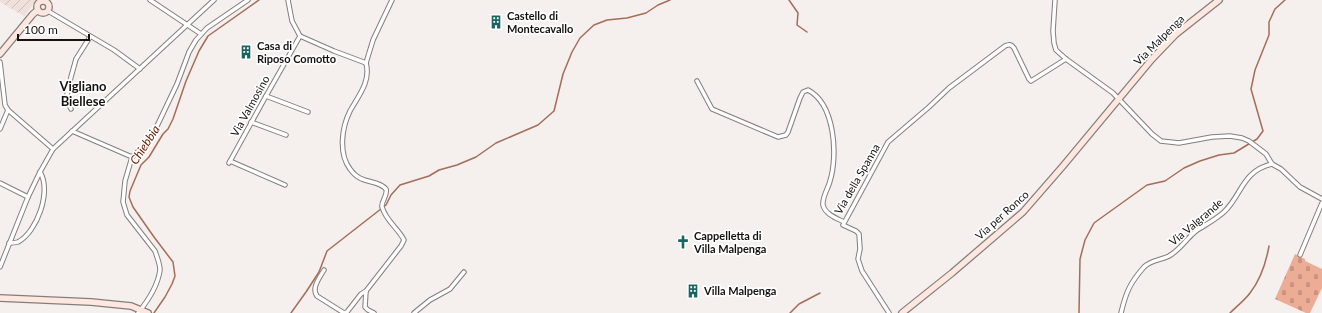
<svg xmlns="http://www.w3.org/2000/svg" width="1322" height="313" font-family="Lato,sans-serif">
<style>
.industrial{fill:url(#industrial-furrows)}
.cemetery{fill:url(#cemetery-stones)}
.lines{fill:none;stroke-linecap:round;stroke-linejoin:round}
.stream{stroke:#a46d59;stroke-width:1.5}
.street-casing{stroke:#847e7c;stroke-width:5.5}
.secondary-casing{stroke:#847e7c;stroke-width:8}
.street{stroke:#fff;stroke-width:3.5}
.secondary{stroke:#fee7df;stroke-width:5.5}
.labels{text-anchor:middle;stroke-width:3.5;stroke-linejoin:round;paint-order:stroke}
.poi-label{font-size:11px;font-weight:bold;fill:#151312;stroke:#fff;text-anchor:start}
.street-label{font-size:11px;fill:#151312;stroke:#fff}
.water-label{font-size:12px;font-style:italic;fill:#672103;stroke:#fff}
.quarter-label{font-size:13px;font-weight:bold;fill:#151312;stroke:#fff}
</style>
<defs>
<pattern id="industrial-furrows" width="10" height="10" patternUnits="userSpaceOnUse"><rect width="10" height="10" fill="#efe0db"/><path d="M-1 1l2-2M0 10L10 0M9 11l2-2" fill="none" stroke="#ccbfbb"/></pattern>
<pattern id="cemetery-stones" width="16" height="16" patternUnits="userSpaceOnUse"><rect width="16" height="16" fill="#ecac95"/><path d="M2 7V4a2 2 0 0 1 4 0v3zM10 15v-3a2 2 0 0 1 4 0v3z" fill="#ca937f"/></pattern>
</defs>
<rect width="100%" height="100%" fill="#f5efed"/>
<path class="industrial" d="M0,0h37l-13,16 -24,-14z"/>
<path class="cemetery" d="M1295,254l10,5v2l17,8v19l-12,25h-4l-31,-14z"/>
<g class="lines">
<g class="stream">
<path d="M789,0l9,13 -1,12 10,7"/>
<path d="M154,313l11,-16 7,-13 3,-8 -2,-14 -19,-25 -21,-30 -4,-10 1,-6 11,-26 8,-8 14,-23 5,-5 5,-10 13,-38 13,-30 9,-15 51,-36"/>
<path d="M291,313l15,-21 13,-20 8,-21 59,-46 5,-10 9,-10 29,-9 10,-6 18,-5 19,-8 20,-14 42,-18 16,-14 9,-37 9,-22 8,-14 14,-13 13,-5 20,-2 19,-5 12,-8 12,-5"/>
<path d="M790,313l9,-9 21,-11"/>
<path d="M1079,313l1,-54 5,-19 9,-17 53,-38 18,-4 19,-13 16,-7 19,-6 15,-2 23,-14 6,-8 -12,-42 4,-19 14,-35v-13l6,-13 10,-9"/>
<path d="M1230,313c6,-6 15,-13 20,-20 11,-14 16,-30 19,-47"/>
</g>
<g class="street-casing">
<g id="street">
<path d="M150,0l51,34"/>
<path d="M288,0l4,21 8,15 34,15 32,12"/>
<path d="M1055,0l-2,31 1,12 2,7 10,9 47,34 39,41 9,7 18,2 33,-6 18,-1 12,2 7,3 17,13 6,10 9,5 19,18 22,12"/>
<path d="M48,11l66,39 26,19"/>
<path d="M0,62l5,43 3,5 45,39"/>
<path d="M366,63c5,18 -7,32 -16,48 -8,16 -12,42 0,58 12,17 26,9 36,20 2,7 -5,12 -4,18 4,14 16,21 22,33l-3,6 -35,45 -1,16 3,3 6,3"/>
<path d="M366,63l7,-23 19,-40"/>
<path d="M697,81l15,28 66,28 8,-2 2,-3 12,-34 3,-6 5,-2c27,14 30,65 22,91 -2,8 -8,16 -7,24 2,9 13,13 21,17"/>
<path d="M266,96l42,16"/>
<path d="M71,109l-5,-10 5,-22 5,-18 14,-22"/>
<path d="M251,122l35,13"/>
<path d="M0,129l8,-19"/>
<path d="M72,131l60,26"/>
<path d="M230,161l55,24"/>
<path d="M229,163l37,-67 34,-60"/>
<path d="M0,183l28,14"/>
<path d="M9,243c3,0 6,0 9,-1 19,-10 34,-51 22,-70"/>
<path d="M1300,255l22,-52"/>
<path d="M0,267l28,-70 12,-25 13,-23 161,-149"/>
<path d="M324,270c-4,7 -13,18 -7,26l27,17 3,-1 14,-18 5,-3"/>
<path d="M138,313c9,-11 20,-28 22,-43 0,-6 -3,-13 -5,-19l-28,-36 -4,-13 2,-21 7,-24 14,-13 11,-18 20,-42 12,-32 7,-12 11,-12 41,-28"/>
<path d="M414,313l16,-13 20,-11 14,-17"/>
<path d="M889,313l-27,-42 -4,-12 2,-10 -1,-15 -3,-3 -13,-6 45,-83 41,-35 20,-19 56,-42c4,-2 6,-2 9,2l15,31 2,2 35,-22"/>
<path d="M1121,313c5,-21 9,-30 23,-46 7,-7 17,-7 25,-11 11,-6 17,-17 27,-25 9,-6 19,-11 28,-19 18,-17 18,-41 48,-48"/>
</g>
</g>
<g class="secondary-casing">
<g id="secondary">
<circle cx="43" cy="7" r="6"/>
<path d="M0,54l33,-40 5,-4"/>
<path d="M0,298l91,4 40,4 17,7"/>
<path d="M902,313l50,-40 71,-61 40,-46 89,-107 24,-25 43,-34"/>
</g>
</g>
<use href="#street" class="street"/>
<use href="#secondary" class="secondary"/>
</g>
<defs>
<g id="building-bare" transform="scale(1.08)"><path d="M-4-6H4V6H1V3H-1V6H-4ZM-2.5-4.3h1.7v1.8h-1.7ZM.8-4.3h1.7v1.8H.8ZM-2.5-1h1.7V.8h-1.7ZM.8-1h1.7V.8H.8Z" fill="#186562" stroke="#fff" stroke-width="2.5" paint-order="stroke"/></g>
<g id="church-bare" transform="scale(1.08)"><path d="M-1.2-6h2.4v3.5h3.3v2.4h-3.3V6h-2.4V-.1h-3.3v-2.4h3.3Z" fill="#186562" stroke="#fff" stroke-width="2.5" paint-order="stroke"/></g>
</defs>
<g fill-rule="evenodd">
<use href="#building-bare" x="496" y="22"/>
<use href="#building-bare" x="246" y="52"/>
<use href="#church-bare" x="683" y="242"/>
<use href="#building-bare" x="693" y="291"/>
</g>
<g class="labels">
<g class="poi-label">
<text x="507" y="20">Castello di<tspan x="507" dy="13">Montecavallo</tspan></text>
<text x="257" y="50">Casa di<tspan x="257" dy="13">Riposo Comotto</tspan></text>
<text x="694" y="240">Cappelletta di<tspan x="694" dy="13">Villa Malpenga</tspan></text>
<text x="704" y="295">Villa Malpenga</text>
</g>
<g class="street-label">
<text transform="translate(1159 40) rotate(-45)" y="4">Via Malpenga</text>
<text transform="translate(250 106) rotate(-61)" y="4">Via Valmosino</text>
<text transform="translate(857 179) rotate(-60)" y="4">Via della Spanna</text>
<text transform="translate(1002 215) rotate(-42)" y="4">Via per Ronco</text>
<text transform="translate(1196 222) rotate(-40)" y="4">Via Valgrande</text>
</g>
<g class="water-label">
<text transform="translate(145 145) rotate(-57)" y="4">Chiebbia</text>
</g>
<g class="quarter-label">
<text x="83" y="91">Vigliano<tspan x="83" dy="15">Biellese</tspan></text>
</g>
</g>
<path d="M18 34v6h71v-6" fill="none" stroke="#151312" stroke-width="2"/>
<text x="24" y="34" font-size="12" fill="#151312" stroke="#ffffff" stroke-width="3" paint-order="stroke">100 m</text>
</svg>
